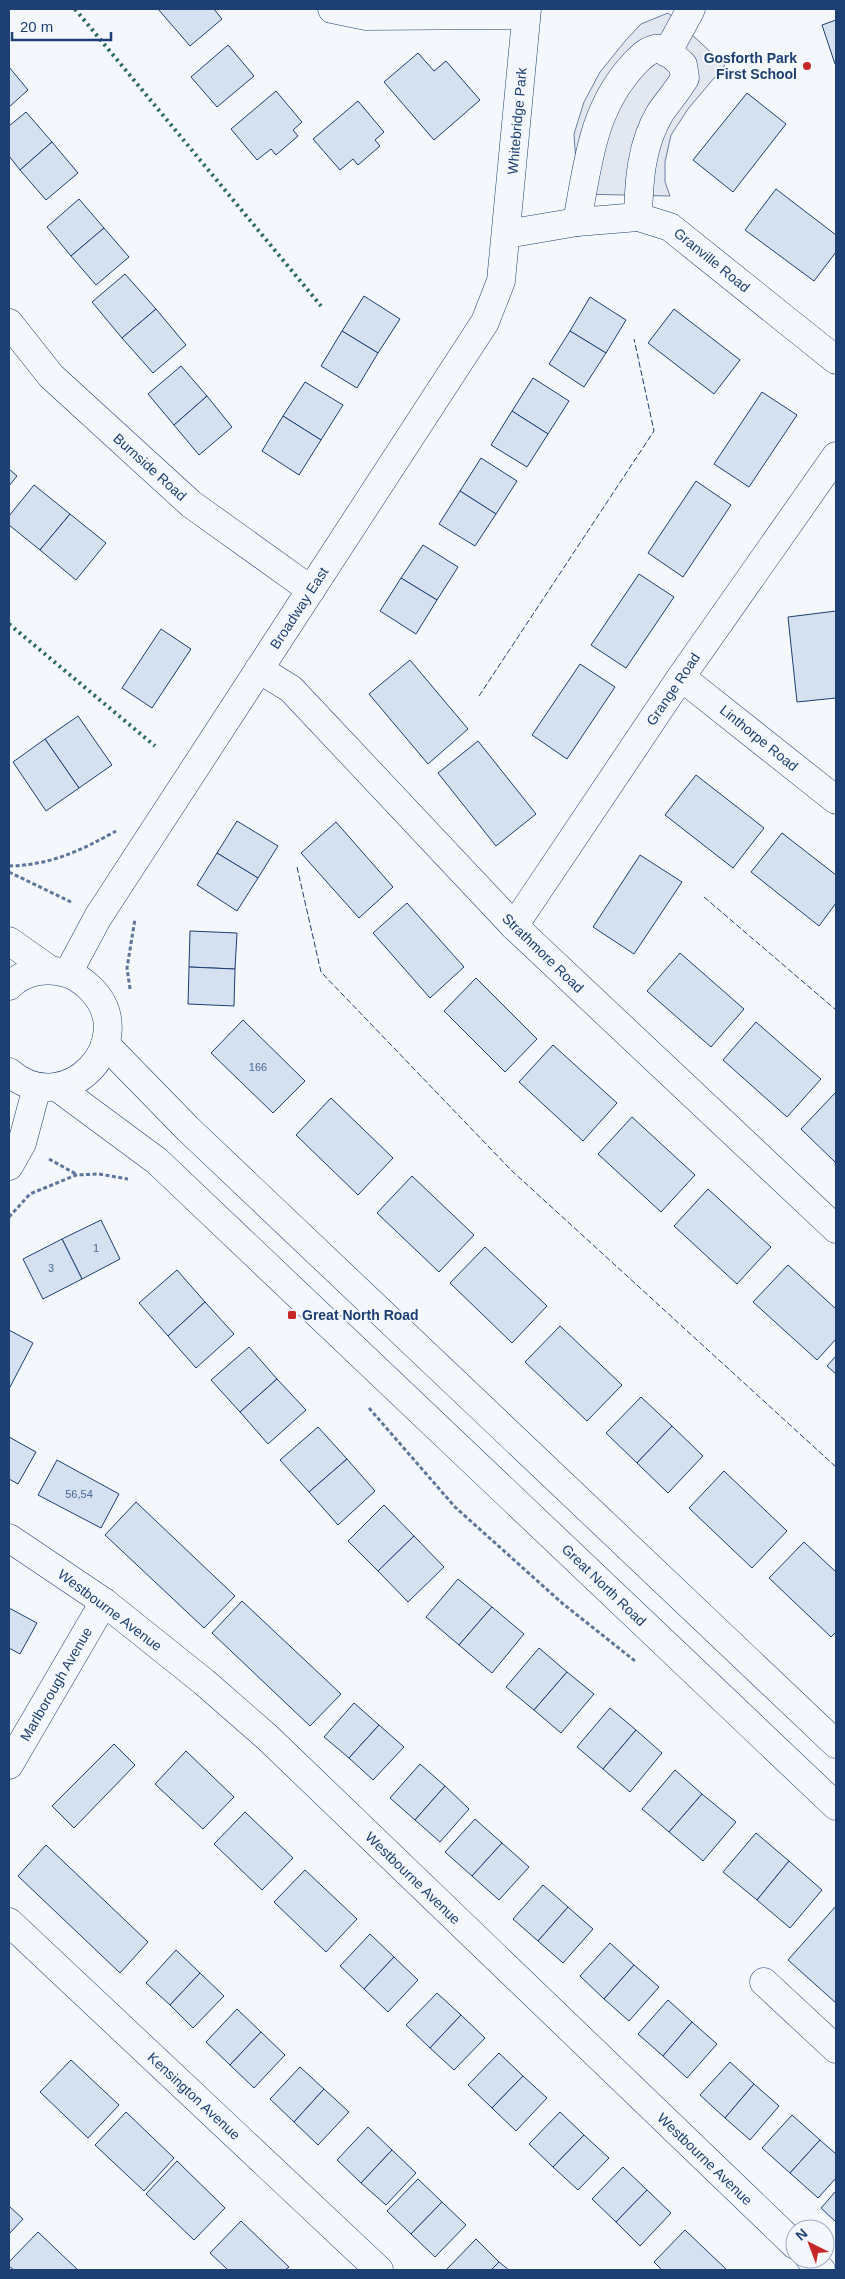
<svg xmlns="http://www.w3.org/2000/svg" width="845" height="2279" font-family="Arial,sans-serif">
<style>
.parking{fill:#e3e8f0;stroke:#687fa3}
.building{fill:#d5e0f0;stroke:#1d3f73}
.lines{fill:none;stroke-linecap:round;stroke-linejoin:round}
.minor-casing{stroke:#1d3f73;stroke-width:29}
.major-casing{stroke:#1d3f73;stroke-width:29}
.path{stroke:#5e769c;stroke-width:3;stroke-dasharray:4 2.5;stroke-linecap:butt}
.minor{stroke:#f4f7fb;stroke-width:28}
.major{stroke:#f4f7fb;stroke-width:28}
.hedge{stroke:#2c6c60;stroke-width:4;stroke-dasharray:2.5 4;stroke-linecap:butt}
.fence{stroke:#1d3f73;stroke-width:1;stroke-dasharray:6 2.5;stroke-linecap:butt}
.poi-dot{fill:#c62828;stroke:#f4f7fb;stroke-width:2}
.labels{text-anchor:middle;stroke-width:4;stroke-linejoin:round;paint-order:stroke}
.number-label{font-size:11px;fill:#4b6792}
.poi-label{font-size:14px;font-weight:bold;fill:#1d3f73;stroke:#f4f7fb;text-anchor:end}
.street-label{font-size:14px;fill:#1d3f73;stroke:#f4f7fb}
</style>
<rect width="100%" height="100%" fill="#f4f7fb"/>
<path class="parking" d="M668,13l57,52 -37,44 -17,26 -6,27v20l5,14 -92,-2 -4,-60 10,-32 16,-30 26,-32 15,-16z"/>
<g class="building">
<path d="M158,9h56l8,10 -32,27z"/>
<path d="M836,20v43l-1,1 -13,-39z"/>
<path d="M228,45l26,31 -37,31 -26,-30z"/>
<path d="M418,53l16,18 12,-10 34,39 -46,40 -50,-58z"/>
<path d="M9,67l19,23 -19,17z"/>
<path d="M276,91l26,31 -9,8 5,6 -22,19 -5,-6 -14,11 -26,-31z"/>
<path d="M747,93l39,31 -53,68 -40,-32z"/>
<path d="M358,101l26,31 -9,8 5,6 -22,19 -5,-6 -13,11 -27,-31z"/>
<path d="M26,112l26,30 -32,28 -11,-14v-30z"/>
<path d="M52,142l26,31 -32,27 -26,-30z"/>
<path d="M776,189l60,46v17l-22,29 -69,-51z"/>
<path d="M79,199l25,29 -33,28 -24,-29z"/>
<path d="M104,228l25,29 -33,28 -25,-29z"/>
<path d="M125,274l31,35 -34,29 -30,-36z"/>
<path d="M364,296l36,23 -22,34 -36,-22z"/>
<path d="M590,297l36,23 -20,33 -36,-22z"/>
<path d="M156,309l30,36 -33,28 -31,-35z"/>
<path d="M674,309l66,51 -26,34 -66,-51z"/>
<path d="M342,331l36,22 -21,35 -36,-22z"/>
<path d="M570,331l36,22 -22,34 -35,-23z"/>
<path d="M181,366l26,30 -33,29 -26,-31z"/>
<path d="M533,378l36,23 -21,33 -36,-23z"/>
<path d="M305,382l38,23 -22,35 -38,-24z"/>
<path d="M762,392l35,23 -48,72 -35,-23z"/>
<path d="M207,396l25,31 -33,28 -25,-30z"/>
<path d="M512,411l36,23 -21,33 -36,-22z"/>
<path d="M283,416l38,24 -22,35 -37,-24z"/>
<path d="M481,458l36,23 -21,33 -36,-23z"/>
<path d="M9,469l8,7 -8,10z"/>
<path d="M696,481l35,24 -48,72 -35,-24z"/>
<path d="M34,485l36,29 -30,36 -31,-25v-9z"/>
<path d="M460,491l36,23 -21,32 -36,-22z"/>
<path d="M70,514l36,29 -30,37 -36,-30z"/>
<path d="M423,545l35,22 -21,33 -36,-22z"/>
<path d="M639,574l35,23 -48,71 -35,-23z"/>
<path d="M401,578l36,22 -21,34 -36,-23z"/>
<path d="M836,611v87l-39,4 -9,-85z"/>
<path d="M161,629l30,20 -39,59 -30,-20z"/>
<path d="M410,660l58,69 -40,35 -59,-70z"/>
<path d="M580,664l35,23 -48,72 -35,-24z"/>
<path d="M78,716l34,49 -33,23 -34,-49z"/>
<path d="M45,739l34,49 -33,23 -33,-49z"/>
<path d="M478,741l58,73 -40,32 -58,-73z"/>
<path d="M696,775l68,53 -31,40 -68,-53z"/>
<path d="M237,821l41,25 -20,32 -41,-25z"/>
<path d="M336,822l57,65 -34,31 -58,-65z"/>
<path d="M782,833l54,42v28l-17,23 -68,-54z"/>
<path d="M217,853l41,25 -21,33 -40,-26z"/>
<path d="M640,855l42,27 -48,72 -41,-27z"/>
<path d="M407,903l57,64 -34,31 -57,-65z"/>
<path d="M190,931l47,2 -2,36 -46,-2z"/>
<path d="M680,953l64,56 -33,38 -64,-56z"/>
<path d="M189,967l46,2 -1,37 -46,-2z"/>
<path d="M476,978l61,61 -32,33 -61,-61z"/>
<path d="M243,1020l62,61 -32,32 -62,-60z"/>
<path d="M756,1022l65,57 -34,38 -64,-57z"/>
<path d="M553,1045l64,58 -34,38 -64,-59z"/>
<path d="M835,1093l1,1v69l-35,-34z"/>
<path d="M331,1098l62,60 -35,37 -62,-60z"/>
<path d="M632,1117l63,58 -34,37 -63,-58z"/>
<path d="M412,1176l62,59 -35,37 -62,-59z"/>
<path d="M708,1189l63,58 -34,37 -63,-58z"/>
<path d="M101,1220l19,39 -38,20 -20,-40z"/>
<path d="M62,1239l20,40 -39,20 -20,-40z"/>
<path d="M485,1247l62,59 -35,37 -62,-60z"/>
<path d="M788,1265l48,44v30l-19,21 -64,-58z"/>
<path d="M177,1270l28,32 -37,34 -29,-33z"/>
<path d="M205,1302l29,32 -38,34 -28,-32z"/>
<path d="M560,1326l62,59 -35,36 -62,-59z"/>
<path d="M9,1330l24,13 -24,46z"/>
<path d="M249,1347l28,32 -37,33 -29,-32z"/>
<path d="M836,1356v18l-9,-8z"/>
<path d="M277,1379l29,31 -38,34 -28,-32z"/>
<path d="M641,1397l31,29 -35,37 -31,-30z"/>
<path d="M672,1426l31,30 -35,37 -31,-30z"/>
<path d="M318,1427l29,32 -38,33 -29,-32z"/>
<path d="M9,1437l27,15 -18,32 -9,-5z"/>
<path d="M347,1459l28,32 -37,34 -29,-33z"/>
<path d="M57,1460l62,34 -18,34 -63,-33z"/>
<path d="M724,1471l63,60 -35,37 -63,-60z"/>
<path d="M136,1502l99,94 -31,32 -99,-93z"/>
<path d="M384,1505l30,31 -36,35 -30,-30z"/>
<path d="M414,1536l30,31 -36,35 -30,-31z"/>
<path d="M804,1542l32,30v60l-5,5 -62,-59z"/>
<path d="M458,1579l34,28 -33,38 -33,-28z"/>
<path d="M242,1601l99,93 -31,32 -98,-93z"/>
<path d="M492,1607l32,27 -32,39 -33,-28z"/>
<path d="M9,1608l28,15 -17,31 -11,-6z"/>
<path d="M539,1648l28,24 -33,38 -28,-23z"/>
<path d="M567,1672l27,22 -33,39 -27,-23z"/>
<path d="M354,1703l25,22 -30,33 -25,-21z"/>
<path d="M610,1708l26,22 -33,39 -26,-22z"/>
<path d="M379,1725l25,22 -31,33 -24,-22z"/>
<path d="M636,1730l26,23 -32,39 -27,-23z"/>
<path d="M114,1744l21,21 -61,63 -22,-22z"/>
<path d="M186,1751l48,46 -31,32 -48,-45z"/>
<path d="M420,1764l25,22 -30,34 -25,-22z"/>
<path d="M675,1770l27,24 -33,38 -27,-23z"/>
<path d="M445,1786l24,23 -29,33 -25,-22z"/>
<path d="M702,1794l34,28 -33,39 -34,-29z"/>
<path d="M245,1812l48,46 -31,32 -48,-46z"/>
<path d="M475,1819l27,24 -30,33 -27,-24z"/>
<path d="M756,1833l33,28 -32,39 -34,-28z"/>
<path d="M502,1843l27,24 -30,33 -27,-24z"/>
<path d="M46,1845l102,97 -28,31 -102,-97z"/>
<path d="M789,1861l33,29 -32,38 -33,-28z"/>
<path d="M305,1870l52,49 -31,33 -52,-50z"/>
<path d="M543,1885l25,22 -30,34 -25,-22z"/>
<path d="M836,1906v97l-48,-43z"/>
<path d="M568,1907l25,22 -30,34 -25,-22z"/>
<path d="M370,1934l24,23 -30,32 -24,-23z"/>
<path d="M610,1943l24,22 -30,34 -24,-23z"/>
<path d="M176,1950l24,23 -30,32 -24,-22z"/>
<path d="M394,1957l24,23 -30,32 -24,-23z"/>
<path d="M634,1965l25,22 -30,34 -25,-22z"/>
<path d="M200,1973l24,23 -31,32 -23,-23z"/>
<path d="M437,1993l24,22 -31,33 -24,-23z"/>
<path d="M668,2000l24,22 -29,34 -25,-22z"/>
<path d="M237,2009l24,23 -31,33 -24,-23z"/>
<path d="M461,2015l24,23 -31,32 -24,-22z"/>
<path d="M692,2022l25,22 -30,34 -24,-22z"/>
<path d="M261,2032l24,23 -31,33 -24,-23z"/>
<path d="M499,2053l24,23 -31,32 -24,-23z"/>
<path d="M71,2060l48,45 -31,33 -48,-46z"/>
<path d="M730,2062l24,22 -29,34 -25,-23z"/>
<path d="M300,2067l24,22 -30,33 -24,-23z"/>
<path d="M523,2076l24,22 -31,33 -24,-23z"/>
<path d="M754,2084l25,22 -29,34 -25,-22z"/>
<path d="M324,2089l25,23 -31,33 -24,-23z"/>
<path d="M126,2112l48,46 -30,33 -49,-46z"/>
<path d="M560,2112l24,23 -31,32 -24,-23z"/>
<path d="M792,2115l28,25 -30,33 -28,-25z"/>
<path d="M368,2127l24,23 -31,33 -24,-23z"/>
<path d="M584,2135l25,23 -31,32 -25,-23z"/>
<path d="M820,2140l16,14v24l-18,20 -28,-25z"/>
<path d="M392,2150l24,23 -30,32 -25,-22z"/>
<path d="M177,2161l48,47 -31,32 -48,-46z"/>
<path d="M623,2167l24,23 -31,32 -24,-23z"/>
<path d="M418,2179l24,23 -31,32 -24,-23z"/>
<path d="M647,2190l24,23 -31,33 -24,-24z"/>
<path d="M836,2191v31l-15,-14z"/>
<path d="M442,2202l24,23 -31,32 -24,-23z"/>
<path d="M9,2206l14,13 -14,15z"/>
<path d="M241,2221l48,46 -4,3h-57l-18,-17z"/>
<path d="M685,2230l42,40h-65l-8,-8z"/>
<path d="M38,2232l40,38h-64l-5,-4v-4z"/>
<path d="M476,2239l23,23 -8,8h-45z"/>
<path d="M499,2262l10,8h-18z"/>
</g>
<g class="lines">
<g class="minor-casing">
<g id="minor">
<path d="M332,9l34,7 160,-1"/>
<path d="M667,53l24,-44"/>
<path d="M577,222c11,-58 15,-114 58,-159 7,-7 15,-16 26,-14 8,2 16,11 22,16l2,13c-7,12 -17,23 -25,35 -19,32 -21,67 -22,104"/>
<path d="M507,234l70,-12 61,-5 32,10 166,133"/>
<path d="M9,323l42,53 140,128 120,86"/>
<path d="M259,669l32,20 223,237 322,303"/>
<path d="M681,677l155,123"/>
<path d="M514,926l167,-249 155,-221"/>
<path d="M68,973l30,-56 387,-595 16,-41 26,-272"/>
<path d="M9,1166l13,-23 15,-56"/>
<path d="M9,1538l95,64 100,80 63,55 528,508"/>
<path d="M9,1765l95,-163"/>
<path d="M9,1922l370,348"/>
<path d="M764,1982l72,67"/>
<path d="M810,2259l11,11"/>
</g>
</g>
<g class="major-casing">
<g id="major">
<path d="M9,941l41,29"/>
<path d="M9,986c14,-14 34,-18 53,-14 12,2 21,9 29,17 51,51 -25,133 -82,83"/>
<path d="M105,1044l83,85 648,615"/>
<path d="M57,1087l100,74 679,645"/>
</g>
</g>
<g class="path">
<path d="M9,866c42,-1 71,-15 107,-35"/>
<path d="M9,872l62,30"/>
<path d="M130,989l-3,-21 8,-49"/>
<path d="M49,1159l27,15"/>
<path d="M9,1217l21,-23 46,-19 23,-1 29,5"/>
<path d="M369,1408l86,99 107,96 73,58"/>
</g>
<use href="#minor" class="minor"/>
<use href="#major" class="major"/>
<g class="hedge">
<path d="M75,9l246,297"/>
<path d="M9,624l146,122"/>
</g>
<g class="fence">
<path d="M479,696l175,-265 -20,-92"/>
<path d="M297,867l24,105 190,198 325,297"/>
<path d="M704,897l132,113"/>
</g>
</g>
<g class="poi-dot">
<circle cx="807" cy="66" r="5"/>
<rect x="287" y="1310" width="10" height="10" rx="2.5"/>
</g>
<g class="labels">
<g class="number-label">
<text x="258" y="1071">166</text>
<text x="96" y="1252">1</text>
<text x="51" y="1272">3</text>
<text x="79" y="1498">56,54</text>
</g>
<g class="poi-label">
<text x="797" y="63">Gosforth Park<tspan x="797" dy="16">First School</tspan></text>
<text x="302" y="1320" text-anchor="start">Great North Road</text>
</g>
<g class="street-label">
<text transform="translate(517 121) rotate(-85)" y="5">Whitebridge Park</text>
<text transform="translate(712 260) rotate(39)" y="5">Granville Road</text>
<text transform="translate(150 467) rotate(42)" y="5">Burnside Road</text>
<text transform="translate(299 608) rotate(-57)" y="5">Broadway East</text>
<text transform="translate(673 689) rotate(-56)" y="5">Grange Road</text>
<text transform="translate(759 738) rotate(39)" y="5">Linthorpe Road</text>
<text transform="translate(543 953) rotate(44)" y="5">Strathmore Road</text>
<text transform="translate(604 1585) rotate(44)" y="5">Great North Road</text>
<text transform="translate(110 1610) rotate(37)" y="5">Westbourne Avenue</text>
<text transform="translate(56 1684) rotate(-60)" y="5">Marlborough Avenue</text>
<text transform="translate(413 1878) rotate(44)" y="5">Westbourne Avenue</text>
<text transform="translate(194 2096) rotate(43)" y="5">Kensington Avenue</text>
<text transform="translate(705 2159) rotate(44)" y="5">Westbourne Avenue</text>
</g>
</g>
<rect width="845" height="2279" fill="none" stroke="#1d3f73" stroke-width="20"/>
<g transform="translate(810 2244) rotate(318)"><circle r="24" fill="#f4f7fb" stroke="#9eadc5"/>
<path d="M0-4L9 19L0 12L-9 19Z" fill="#c62828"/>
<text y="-8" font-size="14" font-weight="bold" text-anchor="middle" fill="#1d3f73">N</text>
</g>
<path d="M12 32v8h99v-8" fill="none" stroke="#1d3f73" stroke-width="2.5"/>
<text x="20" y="32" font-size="15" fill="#1d3f73" stroke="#f4f7fb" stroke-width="4" paint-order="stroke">20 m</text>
</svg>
